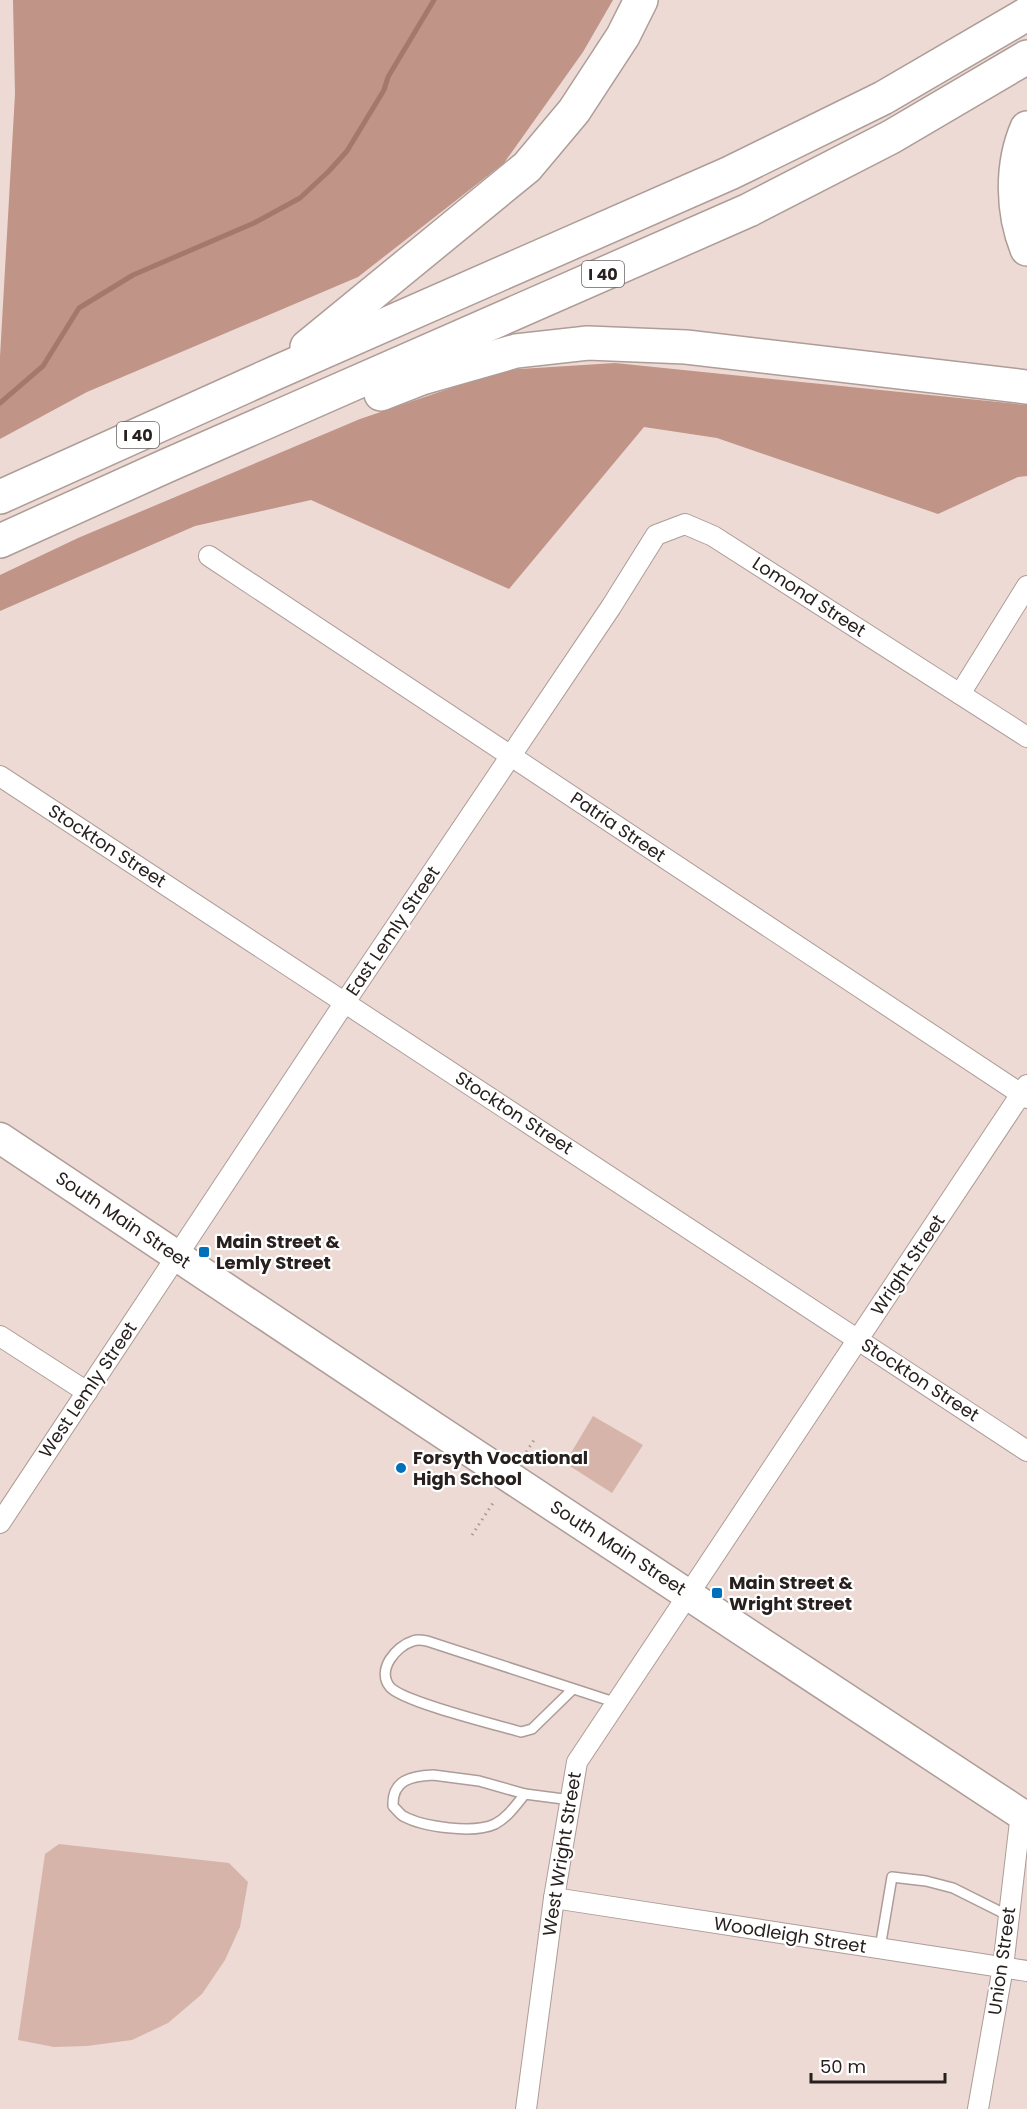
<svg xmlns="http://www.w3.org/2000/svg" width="1027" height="2109" font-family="Poppins,sans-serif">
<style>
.green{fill:#d7b4a9}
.forest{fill:#c09486}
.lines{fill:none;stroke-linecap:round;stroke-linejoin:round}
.stream{stroke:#a4796c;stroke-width:5}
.service-casing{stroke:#ae9c97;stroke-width:12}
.minor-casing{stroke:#ae9c97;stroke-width:22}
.primary-casing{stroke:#ae9c97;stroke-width:33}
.motorway-casing{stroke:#ae9c97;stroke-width:36}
.path{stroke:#a99a96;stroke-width:3;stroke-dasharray:1.5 4.5;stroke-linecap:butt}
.service{stroke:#fff;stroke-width:9}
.minor{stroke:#fff;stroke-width:20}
.primary{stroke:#fff;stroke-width:30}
.motorway{stroke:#fff;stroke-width:33}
.poi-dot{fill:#0070bb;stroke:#fff;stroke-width:2}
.labels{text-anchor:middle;stroke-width:4.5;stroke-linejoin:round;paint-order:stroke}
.shield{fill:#fff;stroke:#686362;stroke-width:1.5}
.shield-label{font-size:16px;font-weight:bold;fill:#27201e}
.street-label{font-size:18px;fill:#27201e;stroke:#fff}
.poi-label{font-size:18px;font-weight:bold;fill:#27201e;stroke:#fff;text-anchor:start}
</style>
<rect width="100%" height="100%" fill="#eddad5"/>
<g class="green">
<path d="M593,1416l50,29 -31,48 -47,-30z"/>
<path d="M59,1844l170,19 19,19 -8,45 -15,33 -23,34 -34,29 -36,17 -45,6 -33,1 -36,-7 27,-186z"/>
</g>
<g class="forest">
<path d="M13,0h600l-30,52 -79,111 -146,114 -271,115 -87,47v-82l15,-263z"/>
<path d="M615,363l412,42v71l-9,1 -80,37 -221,-76 -73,-11 -135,162 -198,-89 -116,26 -195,85v-36l78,-37 282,-119 144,-49z"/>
</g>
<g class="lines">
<path class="stream" d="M0,403l43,-37 36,-58 54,-33 121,-52 46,-25 29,-27 18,-20 37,-61 4,-13 46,-77"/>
<g class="service-casing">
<g id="service">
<path d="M573,1689l-41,40 -11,3c-24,-7 -118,-30 -131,-45 -14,-17 6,-41 23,-46 5,-2 9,-1 14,0l190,62"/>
<path d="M433,1775l46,6 46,13c-9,11 -17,23 -30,30 -21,10 -72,3 -92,-8 -3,-2 -7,-7 -10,-10 -1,-26 18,-30 40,-31z"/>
<path d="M525,1794l46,6"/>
<path d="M880,1948l12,-71 34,4 27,7 56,28"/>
</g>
</g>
<g class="minor-casing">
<g id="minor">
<path d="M209,556l818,542"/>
<path d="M960,694l67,-108"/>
<path d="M0,776l1027,675"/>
<path d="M0,1336l87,56"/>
<path d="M0,1523l345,-521 266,-395 45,-72 29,-11 28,12 314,201"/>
<path d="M554,1898l473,73"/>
<path d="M526,2109l28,-211 23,-136 450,-677"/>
<path d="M978,2109l25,-142 18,-154"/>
</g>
</g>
<g class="primary-casing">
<path id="primary" d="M0,1138l432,288 595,392"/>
</g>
<g class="motorway-casing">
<g id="motorway">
<path d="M1027,128c-16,37 -15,84 0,121"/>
<path d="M307,347l220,-180 47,-56 49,-75 18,-36"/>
<path d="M381,394l41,-16 94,-27 72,-8 98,4 341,40"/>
<path d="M0,497l275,-124 455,-200 153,-75 144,-84"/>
<path d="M0,541l166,-75 583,-256 142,-73 136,-80"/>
</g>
</g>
<g class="path">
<path d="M523,1457l13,-20"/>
<path d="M472,1535l23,-35"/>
</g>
<use href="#service" class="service"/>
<use href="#minor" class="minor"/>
<use href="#primary" class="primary"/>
<use href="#motorway" class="motorway"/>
</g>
<g class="poi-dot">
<rect x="198" y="1246" width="12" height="12" rx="3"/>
<circle cx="401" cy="1468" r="6"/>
<rect x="711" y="1587" width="12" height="12" rx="3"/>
</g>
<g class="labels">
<g class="shield">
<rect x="582" y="261" width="42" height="26" rx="4.5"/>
<rect x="117" y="422" width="42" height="26" rx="4.5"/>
</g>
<g class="shield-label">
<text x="603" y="280">I 40</text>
<text x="138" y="441">I 40</text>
</g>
<g class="street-label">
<text transform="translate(809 597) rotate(33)" y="6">Lomond Street</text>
<text transform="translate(618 827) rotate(34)" y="6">Patria Street</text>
<text transform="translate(107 846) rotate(33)" y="6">Stockton Street</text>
<text transform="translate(393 931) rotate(-56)" y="6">East Lemly Street</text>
<text transform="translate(514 1113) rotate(33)" y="6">Stockton Street</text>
<text transform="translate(123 1220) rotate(34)" y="6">South Main Street</text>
<text transform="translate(908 1265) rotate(-56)" y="6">Wright Street</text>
<text transform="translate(920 1380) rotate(33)" y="6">Stockton Street</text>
<text transform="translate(88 1390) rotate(-56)" y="6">West Lemly Street</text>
<text transform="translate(618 1548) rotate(33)" y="6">South Main Street</text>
<text transform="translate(562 1854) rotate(-81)" y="6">West Wright Street</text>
<text transform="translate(790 1935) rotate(9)" y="6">Woodleigh Street</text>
<text transform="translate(1002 1961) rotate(-82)" y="6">Union Street</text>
</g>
<g class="poi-label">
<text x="216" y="1248">Main Street &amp;<tspan x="216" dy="21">Lemly Street</tspan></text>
<text x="413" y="1464">Forsyth Vocational<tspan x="413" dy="21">High School</tspan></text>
<text x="729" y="1589">Main Street &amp;<tspan x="729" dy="21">Wright Street</tspan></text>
</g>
</g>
<path d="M811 2073v9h134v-9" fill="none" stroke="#27201e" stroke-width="3"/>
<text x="820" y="2073" font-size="18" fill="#27201e" stroke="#ffffff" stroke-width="4.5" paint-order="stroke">50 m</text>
</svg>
